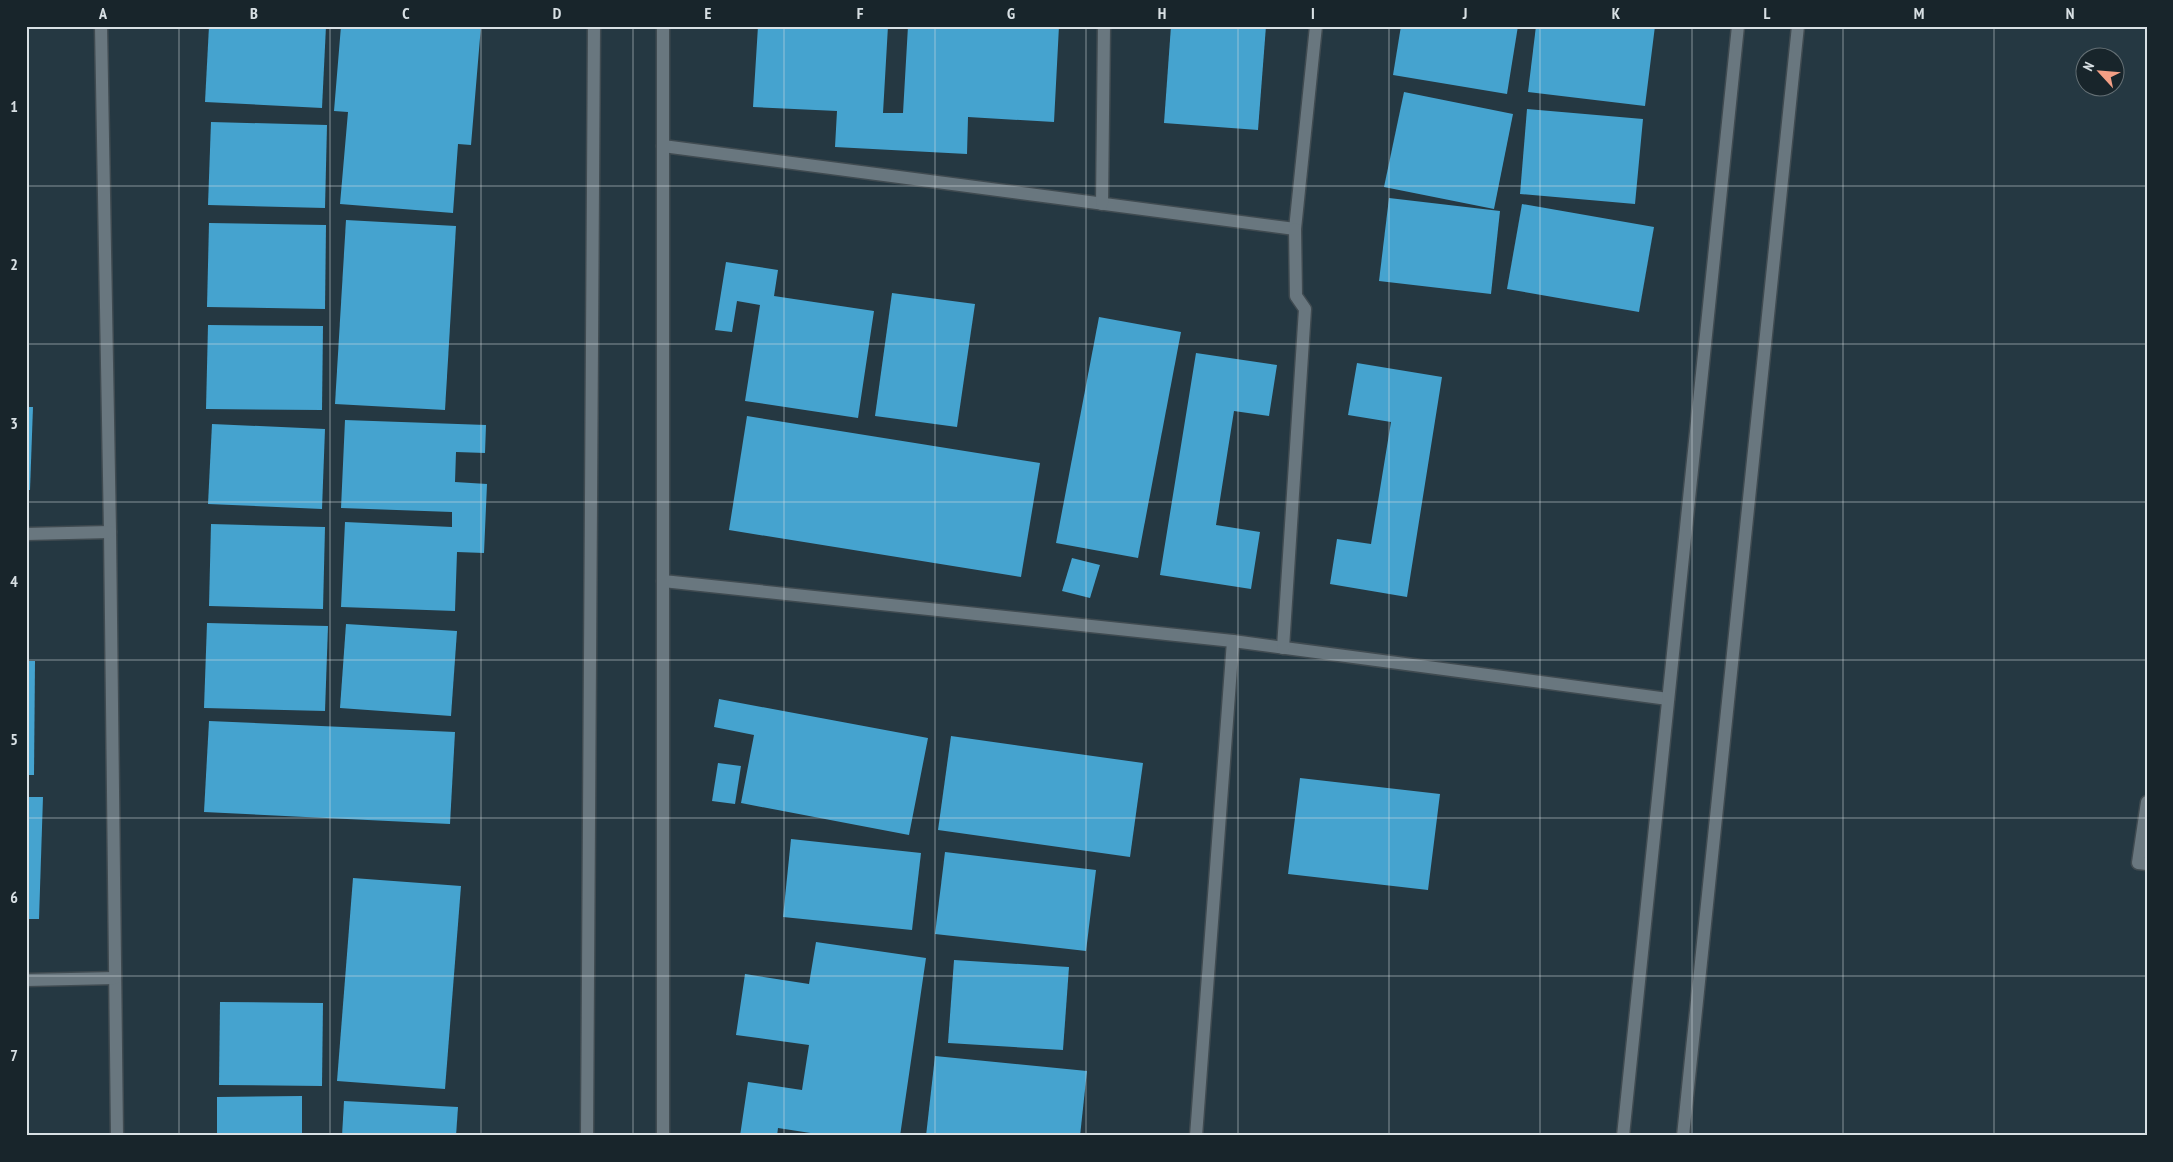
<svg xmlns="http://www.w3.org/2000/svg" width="2173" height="1162" font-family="'PT Sans Narrow',sans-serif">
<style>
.built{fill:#253842;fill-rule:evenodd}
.building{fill:#45a3cf}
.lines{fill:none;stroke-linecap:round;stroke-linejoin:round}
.street-casing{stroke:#404b51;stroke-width:15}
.secondary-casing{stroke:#404b51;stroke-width:15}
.street{stroke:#69777f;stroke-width:12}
.secondary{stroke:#69777f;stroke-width:12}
.grid{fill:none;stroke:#d8e0e4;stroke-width:1;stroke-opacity:0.55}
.neatline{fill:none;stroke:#d8e0e4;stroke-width:2}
.grid-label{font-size:16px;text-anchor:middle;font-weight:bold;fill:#d8e0e4}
</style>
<rect width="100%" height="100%" fill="#222e35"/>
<path class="built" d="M26,26h2121v1110h-2121zM2086,58h30v30h-30z"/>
<g class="building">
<path d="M209,26h117l-4,82 -117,-6z"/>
<path d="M341,26h140l-10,119 -13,-1 -5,69 -113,-9 8,-92 -14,-1z"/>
<path d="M758,26h130l-5,87h20l5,-87h151l-5,96 -86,-5 -1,37 -132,-7 2,-36 -84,-4z"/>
<path d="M1171,26h95l-8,104 -94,-7z"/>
<path d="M1401,26h117l-11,68 -114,-19z"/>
<path d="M1536,26h119l-10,80 -117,-14z"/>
<path d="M1404,92l109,22 -19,95 -110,-22z"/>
<path d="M1527,109l116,10 -8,85 -115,-10z"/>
<path d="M211,122l116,3 -2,83 -117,-3z"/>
<path d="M1389,198l111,13 -9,83 -112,-13z"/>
<path d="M1522,204l132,23 -15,85 -132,-23z"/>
<path d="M346,220l110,6 -11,184 -110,-6z"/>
<path d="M209,223l117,2 -1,84 -118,-2z"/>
<path d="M726,262l52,8 -4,26 100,15 -16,107 -113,-17 15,-96 -23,-4 -5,31 -17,-2z"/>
<path d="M892,293l83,11 -18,123 -82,-11z"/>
<path d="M1099,317l82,15 -43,226 -82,-15z"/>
<path d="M208,325l115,1 -1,84 -116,-1z"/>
<path d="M1196,353l81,12 -8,51 -35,-5 -18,114 44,7 -9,57 -91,-14z"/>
<path d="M1357,363l85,14 -35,220 -77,-13 7,-45 34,5 20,-122 -43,-7z"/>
<path d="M26,407h7l-3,83h-4z"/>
<path d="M747,416l293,47 -19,114 -292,-47z"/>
<path d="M345,420l141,5 -1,28 -29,-1 -1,30 32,2 -3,69 -27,-1 -2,59 -114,-4 4,-85 107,5v-15l-111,-4z"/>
<path d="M212,424l113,5 -3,80 -114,-5z"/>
<path d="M211,524l114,3 -2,82 -114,-3z"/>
<path d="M1072,558l28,7 -10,33 -28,-7z"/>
<path d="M207,623l121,3 -3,85 -121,-3z"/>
<path d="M346,624l111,7 -6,85 -111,-8z"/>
<path d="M26,661h9l-1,114h-8z"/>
<path d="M719,699l209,39 -19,97 -168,-32 13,-68 -40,-8z"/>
<path d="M209,721l246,11 -5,92 -246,-12z"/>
<path d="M951,736l192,27 -13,94 -192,-27z"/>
<path d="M718,763l23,3 -6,38 -23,-3z"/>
<path d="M1300,778l140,16 -12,96 -140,-16z"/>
<path d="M26,797h17l-4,122h-13z"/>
<path d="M791,839l130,14 -9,77 -129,-13z"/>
<path d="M945,852l151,18 -10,81 -151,-17z"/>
<path d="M353,878l108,8 -16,203 -108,-8z"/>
<path d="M816,942l110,16 -26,178h-70l-52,-8 -1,8h-37l8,-54 54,8 7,-45 -73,-10 9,-61 64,10z"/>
<path d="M954,960l115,7 -6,83 -115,-7z"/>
<path d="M220,1002l103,1 -1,83 -103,-1z"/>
<path d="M935,1056l152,15 -7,65h-154z"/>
<path d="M302,1096v40h-85v-39z"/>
<path d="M344,1101l114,6 -2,29h-114z"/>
</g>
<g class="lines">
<g class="street-casing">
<g id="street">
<path d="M101,26l9,506 7,604"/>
<path d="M663,146l632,83 21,-203"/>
<path d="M1102,204l2,-178"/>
<path d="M26,534l84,-2"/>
<path d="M663,581l570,60 435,58"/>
<path d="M1283,648l22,-339 -9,-13 -1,-67"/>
<path d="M2147,802l-9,61 9,1"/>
<path d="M26,980l89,-2"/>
<path d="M1196,1136l37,-495"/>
</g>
</g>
<g class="secondary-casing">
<g id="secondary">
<path d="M663,26v1110"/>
<path d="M587,1136l7,-1110"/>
<path d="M1623,1136l115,-1110"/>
<path d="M1683,1136l115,-1110"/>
</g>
</g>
<use href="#street" class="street"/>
<use href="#secondary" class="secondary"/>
</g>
<path class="grid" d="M179,26v1110M330,26v1110M481,26v1110M633,26v1110M784,26v1110M935,26v1110M1086,26v1110M1238,26v1110M1389,26v1110M1540,26v1110M1692,26v1110M1843,26v1110M1994,26v1110M26,186h2121M26,344h2121M26,502h2121M26,660h2121M26,818h2121M26,976h2121"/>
<rect width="2173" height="1162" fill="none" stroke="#18252b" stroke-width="55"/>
<g transform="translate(2100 72) rotate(296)"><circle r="24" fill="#18252b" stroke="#657075"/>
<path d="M0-4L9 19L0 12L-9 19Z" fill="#f39f85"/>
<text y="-8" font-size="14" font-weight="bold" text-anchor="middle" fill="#d8e0e4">N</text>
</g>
<rect x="28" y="28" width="2118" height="1106" class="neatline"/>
<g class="grid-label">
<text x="103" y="19">A</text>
<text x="254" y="19">B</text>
<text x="406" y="19">C</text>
<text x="557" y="19">D</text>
<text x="708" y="19">E</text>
<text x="860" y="19">F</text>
<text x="1011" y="19">G</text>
<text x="1162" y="19">H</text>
<text x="1313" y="19">I</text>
<text x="1465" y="19">J</text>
<text x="1616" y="19">K</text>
<text x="1767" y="19">L</text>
<text x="1919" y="19">M</text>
<text x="2070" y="19">N</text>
<text x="14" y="112">1</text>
<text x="14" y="270">2</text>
<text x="14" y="429">3</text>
<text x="14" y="587">4</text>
<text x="14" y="745">5</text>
<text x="14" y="903">6</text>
<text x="14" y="1061">7</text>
</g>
</svg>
